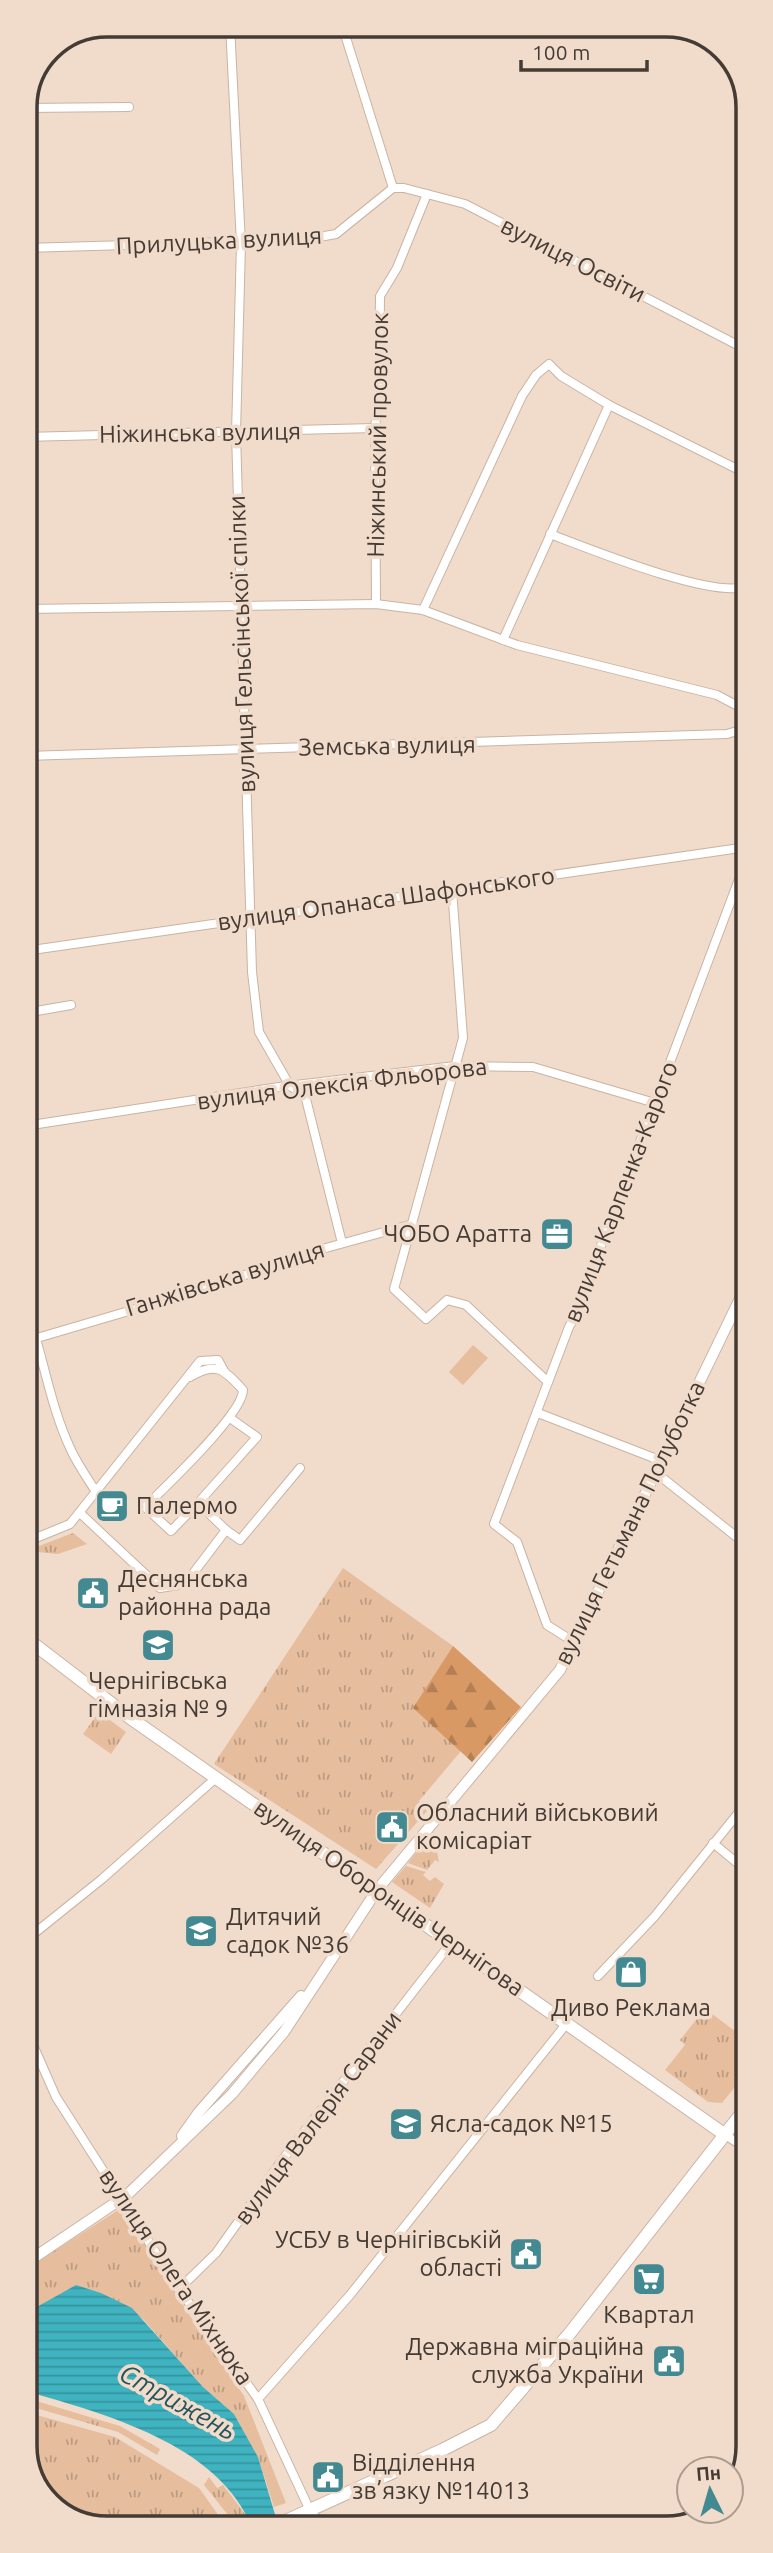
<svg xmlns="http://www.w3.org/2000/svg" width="773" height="2553" font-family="Ubuntu,sans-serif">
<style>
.grass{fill:url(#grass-tufts)}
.forest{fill:url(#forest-firs)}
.pitch{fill:#e6bd9d}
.water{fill:url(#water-rules)}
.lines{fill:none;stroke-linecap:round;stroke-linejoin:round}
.minor-casing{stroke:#c9b4a4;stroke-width:10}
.tertiary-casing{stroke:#c9b4a4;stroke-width:12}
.secondary-casing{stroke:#c9b4a4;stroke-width:14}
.primary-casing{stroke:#c9b4a4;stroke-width:14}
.minor{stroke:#fff;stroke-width:8}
.tertiary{stroke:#fff;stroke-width:10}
.secondary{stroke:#fff;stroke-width:12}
.primary{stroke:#fff;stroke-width:12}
.labels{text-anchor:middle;stroke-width:7;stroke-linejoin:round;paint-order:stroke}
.street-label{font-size:24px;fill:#443b34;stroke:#f1dbcb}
.poi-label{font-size:24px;fill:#443b34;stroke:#f1dbcb;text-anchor:start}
.water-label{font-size:26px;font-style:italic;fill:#25555b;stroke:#f1dbcb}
.rim{fill:none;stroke:#443b34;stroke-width:3.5}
</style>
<defs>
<pattern id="grass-tufts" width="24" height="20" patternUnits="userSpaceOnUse" patternTransform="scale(1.75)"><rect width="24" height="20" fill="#e6bd9d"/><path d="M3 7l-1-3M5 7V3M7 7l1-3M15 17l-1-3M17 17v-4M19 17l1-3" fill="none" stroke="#bc9b81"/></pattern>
<pattern id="forest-firs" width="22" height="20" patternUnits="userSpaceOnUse" patternTransform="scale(1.75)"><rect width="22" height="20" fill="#d99965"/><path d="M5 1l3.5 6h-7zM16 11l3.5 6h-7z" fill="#b27e54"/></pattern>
<pattern id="water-rules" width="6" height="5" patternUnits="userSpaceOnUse" patternTransform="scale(1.75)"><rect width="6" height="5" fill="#3fb3c0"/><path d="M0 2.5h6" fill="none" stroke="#36939d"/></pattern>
</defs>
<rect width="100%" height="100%" fill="#f1dbcb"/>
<g class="grass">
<path d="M73,1533l14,11 -29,10 -32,-3z"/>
<path d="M343,1568l110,78 -39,62 47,43 -42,50 8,10 -51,58 -162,-105z"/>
<path d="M99,1712l27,20 -15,22 -28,-20z"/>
<path d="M433,1832l6,30 -4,-2 -8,10 -19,-7z"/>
<path d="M406,1866l20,6 -3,3 7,6 5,-4 9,7 -14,24 -38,-26z"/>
<path d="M711,2013l37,28v30l-26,32 -14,-1 -43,-32 20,-25 -5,-5 20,-25z"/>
<path d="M123,2207l67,109 54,80 42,107 -12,4 -16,-50 -24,-43 -31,-27 -60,-68 -42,-26 -25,-7 -50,27v-44z"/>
<path d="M26,2398l94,28 40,23 -3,6 -39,-23 -92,-27z"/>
<path d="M26,2412l89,25 84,51 25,35 -12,5h-111l-49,-20 -26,-45z"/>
<path d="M209,2477l8,11 6,-3 22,29 -9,11 -32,-40z"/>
</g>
<path class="forest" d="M453,1646l68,61 -49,55 -59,-54z"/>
<path class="pitch" d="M473,1345l15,13 -25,27 -14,-13z"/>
<path class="water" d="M76,2285l25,8 31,15 71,79 31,27 24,43 21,71h-27c-32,-84 -148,-114 -226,-137v-78z"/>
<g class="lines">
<g class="minor-casing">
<g id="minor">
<path d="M230,25l11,219 -5,189 16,539 7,60 31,54 15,9 37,148"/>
<path d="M25,108l104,-1"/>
<path d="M393,188h11l61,16 282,146"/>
<path d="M25,248l277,-8 34,-6 57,-46 -51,-163"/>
<path d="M25,437l350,-9"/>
<path d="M550,534c37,14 165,66 197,52"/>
<path d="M376,604l-1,-176 4,-35 1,-97 17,-28 30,-74"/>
<path d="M25,609l351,-5 47,6 94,35 200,50 30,16"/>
<path d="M423,610l99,-214 14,-21 13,-11 12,12 48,29 138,69"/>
<path d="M503,640l106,-235"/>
<path d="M25,756l702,-22 20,-6"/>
<path d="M452,889l11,149 -69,251 32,30 21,-19 19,5 82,77"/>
<path d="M25,951l722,-104"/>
<path d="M25,1013l46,-8"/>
<path d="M25,1126l254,-39 176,-21 78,1 122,36"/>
<path d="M25,1305c18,47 24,99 46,145 7,15 17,29 25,42"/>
<path d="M37,1338l170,-50 108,-37 98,-27"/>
<path d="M190,1377c25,-16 34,-8 53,13 0,24 -78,97 -98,117l26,24 27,-28"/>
<path d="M538,1413l116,45 4,7"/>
<path d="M655,1472l93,74"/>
<path d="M80,1513l80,75 25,-4 41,-54 14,10 60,-72"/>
<path d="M226,1530l-28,-27 59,-66 -27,-19"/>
<path d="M26,1542l44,-18 130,-163 18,-1 6,11"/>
<path d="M574,1642l-27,-17 -30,-83 -23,-18 75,-197 15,-27 10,-36 153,-406"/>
<path d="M713,1843l35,29"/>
<path d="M26,1940l76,-61 115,-102"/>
<path d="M598,1976l57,-60 93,-115"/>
<path d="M26,2029l30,68 123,192 79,110 49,105 15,24"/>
<path d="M724,2134l24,16"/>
<path d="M179,2289l37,-36 67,-94 168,-216"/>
<path d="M258,2399l92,-104 217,-272"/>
</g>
</g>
<g class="tertiary-casing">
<g id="tertiary">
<path d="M182,2136l17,-24 102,-116"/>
<path d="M26,2263l101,-68 105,-101 52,-62 93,-142 183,-220 188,-388"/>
</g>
</g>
<g class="secondary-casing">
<path id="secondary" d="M26,1638l103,79 595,417"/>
</g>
<g class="primary-casing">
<path id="primary" d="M270,2528l172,-78 49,-25 79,-92 178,-228"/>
</g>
<use href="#minor" class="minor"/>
<use href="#tertiary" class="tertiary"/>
<use href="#secondary" class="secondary"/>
<use href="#primary" class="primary"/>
</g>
<defs>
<g id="office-square" transform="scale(1.75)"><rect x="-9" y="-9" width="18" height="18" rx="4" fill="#428991" stroke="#f1dbcb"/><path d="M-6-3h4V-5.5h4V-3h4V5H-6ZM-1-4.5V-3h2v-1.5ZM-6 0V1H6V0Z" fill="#fff"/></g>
<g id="cafe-square" transform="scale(1.75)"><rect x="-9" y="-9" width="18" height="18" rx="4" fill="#428991" stroke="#f1dbcb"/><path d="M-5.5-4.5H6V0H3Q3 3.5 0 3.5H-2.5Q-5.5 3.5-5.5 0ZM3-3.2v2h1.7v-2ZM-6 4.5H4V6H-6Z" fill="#fff"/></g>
<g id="civic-square" transform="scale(1.75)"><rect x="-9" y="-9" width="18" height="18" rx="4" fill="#428991" stroke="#f1dbcb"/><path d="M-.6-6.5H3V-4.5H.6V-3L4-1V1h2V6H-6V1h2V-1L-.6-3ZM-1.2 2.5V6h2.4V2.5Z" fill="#fff"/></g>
<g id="school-square" transform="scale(1.75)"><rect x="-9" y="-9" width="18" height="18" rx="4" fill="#428991" stroke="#f1dbcb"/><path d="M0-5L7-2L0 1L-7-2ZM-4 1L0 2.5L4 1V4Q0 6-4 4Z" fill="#fff"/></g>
<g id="shop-square" transform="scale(1.75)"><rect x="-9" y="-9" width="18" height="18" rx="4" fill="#428991" stroke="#f1dbcb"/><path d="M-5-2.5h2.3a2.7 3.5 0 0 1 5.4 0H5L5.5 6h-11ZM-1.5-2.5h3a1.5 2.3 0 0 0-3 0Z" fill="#fff"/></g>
<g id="supermarket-square" transform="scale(1.75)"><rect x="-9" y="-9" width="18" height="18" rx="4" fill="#428991" stroke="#f1dbcb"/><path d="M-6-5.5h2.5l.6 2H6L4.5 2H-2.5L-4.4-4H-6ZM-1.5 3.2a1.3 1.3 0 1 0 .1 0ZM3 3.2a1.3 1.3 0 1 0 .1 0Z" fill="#fff"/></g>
</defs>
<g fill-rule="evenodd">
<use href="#office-square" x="557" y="1234"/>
<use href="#cafe-square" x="112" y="1506"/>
<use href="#civic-square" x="93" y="1593"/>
<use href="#school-square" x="158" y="1645"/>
<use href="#civic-square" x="392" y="1827"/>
<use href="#school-square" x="201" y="1931"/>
<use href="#shop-square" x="631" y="1972"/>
<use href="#school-square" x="406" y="2124"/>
<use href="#civic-square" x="526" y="2254"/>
<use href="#supermarket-square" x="649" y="2279"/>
<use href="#civic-square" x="669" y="2361"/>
<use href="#civic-square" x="328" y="2477"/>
</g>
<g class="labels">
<g class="street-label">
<text transform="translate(219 241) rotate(-3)" y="8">Прилуцька вулиця</text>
<text transform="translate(573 260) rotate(27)" y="8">вулиця Освіти</text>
<text transform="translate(200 433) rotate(-1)" y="8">Ніжинська вулиця</text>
<text transform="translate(378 435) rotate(-89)" y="8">Ніжинський провулок</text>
<text transform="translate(242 644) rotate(-92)" y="8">вулиця Гельсінської спілки</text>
<text transform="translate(387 746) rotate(-1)" y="8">Земська вулиця</text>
<text transform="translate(386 899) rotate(-8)" y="8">вулиця Опанаса Шафонського</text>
<text transform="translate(342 1084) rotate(-7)" y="8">вулиця Олексія Фльорова</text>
<text transform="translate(621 1192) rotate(-69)" y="8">вулиця Карпенка-Карого</text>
<text transform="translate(225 1279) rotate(-17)" y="8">Ганжівська вулиця</text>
<text transform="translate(630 1523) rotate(-64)" y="8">вулиця Гетьмана Полуботка</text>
<text transform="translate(389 1898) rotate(35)" y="8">вулиця Оборонців Чернігова</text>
<text transform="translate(318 2118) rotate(-53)" y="8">вулиця Валерія Сарани</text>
<text transform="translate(176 2277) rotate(56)" y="8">вулиця Олега Міхнюка</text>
</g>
<g class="poi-label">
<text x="532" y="1242" text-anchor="end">ЧОБО Аратта</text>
<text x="136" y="1514">Палермо</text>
<text x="118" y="1587">Деснянська<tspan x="118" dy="28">районна рада</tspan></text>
<text x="158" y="1689" text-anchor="middle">Чернігівська<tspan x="158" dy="28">гімназія № 9</tspan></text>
<text x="416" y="1821">Обласний військовий<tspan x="416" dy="28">комісаріат</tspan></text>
<text x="226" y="1925">Дитячий<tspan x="226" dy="28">садок №36</tspan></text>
<text x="631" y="2016" text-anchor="middle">Диво Реклама</text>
<text x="430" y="2132">Ясла-садок №15</text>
<text x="502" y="2248" text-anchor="end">УСБУ в Чернігівській<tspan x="502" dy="28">області</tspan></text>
<text x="649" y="2323" text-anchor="middle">Квартал</text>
<text x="644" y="2355" text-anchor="end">Державна міграційна<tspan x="644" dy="28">служба України</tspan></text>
<text x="352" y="2471">Відділення<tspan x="352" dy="28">зв’язку №14013</tspan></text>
</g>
<g class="water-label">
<text transform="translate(178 2402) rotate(29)" y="9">Стрижень</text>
</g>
</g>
<path d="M0 0H773V2553H0ZM107 37H666A70 70 0 0 1 736 107V2446A70 70 0 0 1 666 2516H107A70 70 0 0 1 37 2446V107A70 70 0 0 1 107 37Z" fill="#f1dbcb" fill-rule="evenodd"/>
<path class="rim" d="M107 37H666A70 70 0 0 1 736 107V2446A70 70 0 0 1 666 2516H107A70 70 0 0 1 37 2446V107A70 70 0 0 1 107 37Z"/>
<g transform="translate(710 2490) rotate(355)"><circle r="33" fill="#f1dbcb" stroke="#ac9b8f" stroke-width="2"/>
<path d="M0-5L12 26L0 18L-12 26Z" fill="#428991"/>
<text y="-10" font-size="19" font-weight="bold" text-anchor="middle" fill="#443b34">Пн</text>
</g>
<path d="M521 60v10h126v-10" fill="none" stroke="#443b34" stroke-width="3.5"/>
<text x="532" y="60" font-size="21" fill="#443b34" stroke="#f1dbcb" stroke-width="5" paint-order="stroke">100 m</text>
</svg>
